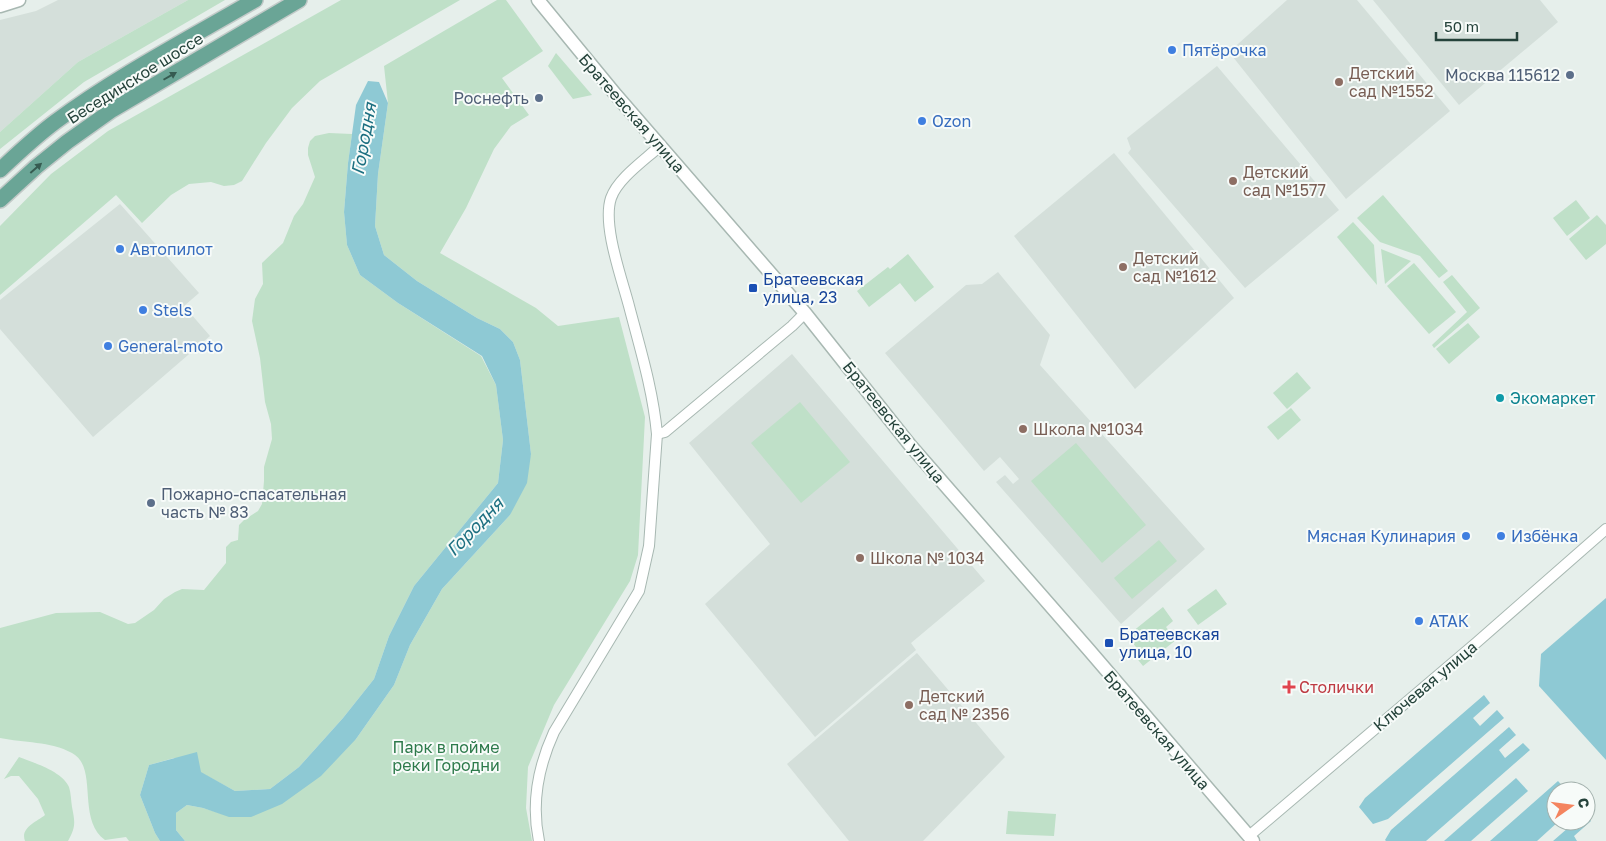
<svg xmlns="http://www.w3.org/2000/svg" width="1606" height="841" font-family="'Golos Text',sans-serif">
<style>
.built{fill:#d4dfda}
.green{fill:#bfe0c8}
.water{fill:#8ec9d4}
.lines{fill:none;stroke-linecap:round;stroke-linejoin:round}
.minor-casing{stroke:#a8b8b2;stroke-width:12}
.tertiary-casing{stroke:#a8b8b2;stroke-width:15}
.primary-casing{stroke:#c2cac8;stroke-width:18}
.minor{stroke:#fff;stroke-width:10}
.tertiary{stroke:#fff;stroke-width:12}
.primary{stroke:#6aa596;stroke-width:15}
.oneway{fill:#365b51}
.shop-dot{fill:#3f7fe0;stroke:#f7fbf9;stroke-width:2}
.service-dot{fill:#5c6f8a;stroke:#f7fbf9;stroke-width:2}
.education-dot{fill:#8d6e63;stroke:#f7fbf9;stroke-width:2}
.transit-dot{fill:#1a4fb4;stroke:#f7fbf9;stroke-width:2}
.culture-dot{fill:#0f9aa8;stroke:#f7fbf9;stroke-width:2}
.health-dot{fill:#e0444e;stroke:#f7fbf9;stroke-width:2}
.labels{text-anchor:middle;stroke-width:4;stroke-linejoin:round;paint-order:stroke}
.shop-label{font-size:16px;fill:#366cbe;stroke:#f7fbf9;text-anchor:start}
.education-label{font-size:16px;fill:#785e54;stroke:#f7fbf9;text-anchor:start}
.service-label{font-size:16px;fill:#4e5e75;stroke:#f7fbf9;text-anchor:end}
.street-label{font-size:16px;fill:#24423a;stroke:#f7fbf9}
.transit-label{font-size:16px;fill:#164399;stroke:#f7fbf9;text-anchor:start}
.culture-label{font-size:16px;fill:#0d838f;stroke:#f7fbf9;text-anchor:start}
.health-label{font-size:16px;fill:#be3a42;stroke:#f7fbf9;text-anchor:start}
.park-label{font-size:16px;fill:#2d7a4b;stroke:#f7fbf9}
.water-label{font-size:18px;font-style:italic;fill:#1c6f80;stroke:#f7fbf9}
</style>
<rect width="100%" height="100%" fill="#e6efeb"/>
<g class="built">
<path d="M58,0h130l-110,62 -78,70v-112l36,-9z"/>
<path d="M1287,0h70l93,111 -104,88 -117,-147z"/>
<path d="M1373,0h167l18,22 -99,83z"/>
<path d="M1217,66l122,144 -94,78 -117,-135 3,-4 -4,-11z"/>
<path d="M1114,153l120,145 -99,91 -121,-153z"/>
<path d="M120,204l79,89 -15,13 26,30 -117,101 -93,-108v-29z"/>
<path d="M998,272l52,63 -10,30 165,184 -84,75 -125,-142 9,-7 8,9 6,-5 -19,-22 -16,14 -99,-118 81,-68 16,-1z"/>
<path d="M792,354l193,227 -74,62 5,7 -101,87 -110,-133 65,-60 -81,-101z"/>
<path d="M917,653l88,104 -82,84h-74l-62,-77z"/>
</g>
<g class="green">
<path d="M188,0h37l-141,82 -84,67v-17l78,-70z"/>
<path d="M341,0h119l-140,81 -28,27 -26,35 -24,38 -8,4 -10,1 -13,-4 -22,2 -18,11 -29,28 -26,-28 -116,100v-69l51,-52 57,-43z"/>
<path d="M497,0h9l37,51 -41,27 27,37 -18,11 -17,23 -28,59 -26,45 96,55 22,18 61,-9 26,100 -7,138 -8,26 -76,124 -26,62 -2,41 6,33h-347l-9,-11v-17l11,-8 16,3 26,8 127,-77 38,-54 16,-40 32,-56 68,-74 21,-61 -11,-94 -7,-18 -13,-13 -23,-11 -60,-37 -33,-26 -9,-29 3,-52 10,-71 -4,-37z"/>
<path d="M556,53l36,42 -19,4 -25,-33z"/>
<path d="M329,133l23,1 -4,29 -4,49 3,33 13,30 38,28 83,53 15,29 7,55 -5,43 -84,103 -25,50 -15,43 -31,39 -44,49 -29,22 -35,2 -61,-33 -25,7 -9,30 15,38 5,8h-31l-3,-4 -21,3c-29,-21 -6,-73 -33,-87 -22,-12 -48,-10 -72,-15v-110l56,-15 44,-1 28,12 7,-1 19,-13 10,-11 11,-7 7,-3 22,1 22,-27v-16l5,-5 7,-2 1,-15 5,-5 14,-9 4,-7 2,-23v-14l8,-28 -1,-15 -6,-22 -5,-44 -8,-37 3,-22 8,-15 -1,-21 21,-20 11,-27 9,-12 12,-27 -7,-22v-7l2,-7 5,-5z"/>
<path d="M1383,195l65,76 -9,7 -19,-22 -40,-14 -23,-24z"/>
<path d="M1576,200l14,18 -23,18 -14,-18z"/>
<path d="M1597,215l9,10v19l-20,16 -17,-21z"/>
<path d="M1353,222l21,23 3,40 -40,-48z"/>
<path d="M1381,249l30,12 -26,23z"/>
<path d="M908,254l26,33 -19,15 -15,-19 -31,24 -12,-16 31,-24 2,2z"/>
<path d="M1414,263l42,49 -27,22 -42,-48z"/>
<path d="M1452,275l28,33 -46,40 -2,-3 35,-33 -24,-30z"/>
<path d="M1468,323l12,14 -31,27 -13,-15z"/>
<path d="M1297,372l14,16 -24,21 -14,-16z"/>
<path d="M800,402l50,60 -49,41 -50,-60z"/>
<path d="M1291,408l10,12 -23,20 -11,-13z"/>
<path d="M1076,443l70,82 -44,38 -71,-82z"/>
<path d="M1159,540l18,21 -45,38 -18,-21z"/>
<path d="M1216,589l11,15 -29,21 -11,-15z"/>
<path d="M1163,607l10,14 -7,6 10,13 -33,26 -12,-15 5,-4 -9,-11z"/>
<path d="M19,757c15,6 43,14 50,30 2,6 2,14 3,20 3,15 4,20 -4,34h-43c-5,-13 11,-19 20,-26l-7,-16 -19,-23h-8l-7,3z"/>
<path d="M1008,811l48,3 -2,22 -48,-2z"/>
</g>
<g class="water">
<path d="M368,81l11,1 9,21 -10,71 -3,52 9,29 33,26 60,37 23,11 13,13 7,18 11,94 -4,29 -17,32 -68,74 -32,56 -16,40 -38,54 -35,37 -39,28 -31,13h-22l-26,-9 -16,-3 -11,8v17l9,11h-25l-5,-8 -15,-38 9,-30 48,-13 4,20 34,19 35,-2 29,-22 44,-49 31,-39 15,-43 25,-50 84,-103 5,-43 -7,-55 -14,-29 -84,-53 -38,-28 -13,-30 -3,-33 4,-49 8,-58z"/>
<path d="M1606,598v162l-67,-74 2,-32z"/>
<path d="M1484,695l6,8 -17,15 7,8 17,-16 7,8 -116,101 -15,5 -14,-17 6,-9z"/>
<path d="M1509,727l7,8 -17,15 6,8 18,-15 7,7 -104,91h-40l-1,-1 6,-10z"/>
<path d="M1516,778l12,13 -57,50h-27z"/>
<path d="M1558,781l7,8 -2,2h-7v6l-9,8 7,7 2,-2v11h3l-22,20h-47z"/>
<path d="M1586,815l5,6 -17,15 3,5h-24l23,-20h10z"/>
</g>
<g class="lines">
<g class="minor-casing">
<g id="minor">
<path d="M657,434l8,-2 127,-106 13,-13"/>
<path d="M1249,836l227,-193 130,-114"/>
<path d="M539,841c-8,-38 -1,-74 15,-109l85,-141 10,-45 8,-112c-4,-44 -17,-86 -28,-128 -7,-27 -27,-81 -18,-108 7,-20 34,-38 50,-53"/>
</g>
</g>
<g class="tertiary-casing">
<g id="tertiary">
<path d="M538,0l78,95 189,218 105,132 179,205 164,191"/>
<path d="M0,6l19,-6"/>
</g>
</g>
<g class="primary-casing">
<g id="primary">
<path d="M0,170c18,-17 35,-33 55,-48 62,-46 133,-83 200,-122"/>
<path d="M0,200l36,-33 31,-25 45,-32 187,-110"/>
</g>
</g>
<use href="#minor" class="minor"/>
<use href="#tertiary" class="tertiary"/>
<use href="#primary" class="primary"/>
</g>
<defs><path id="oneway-solid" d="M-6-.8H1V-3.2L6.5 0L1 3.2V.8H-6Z" transform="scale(1.25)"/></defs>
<g class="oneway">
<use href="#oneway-solid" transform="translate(170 76) rotate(-30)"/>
<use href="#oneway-solid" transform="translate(36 168) rotate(-41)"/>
</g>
<g class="shop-dot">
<circle cx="1172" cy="50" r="5"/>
<circle cx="922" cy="121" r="5"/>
<circle cx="120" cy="249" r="5"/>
<circle cx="143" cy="310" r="5"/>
<circle cx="108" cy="346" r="5"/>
<circle cx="1466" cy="536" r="5"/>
<circle cx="1501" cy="536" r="5"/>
<circle cx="1419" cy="621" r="5"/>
</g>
<g class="service-dot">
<circle cx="1570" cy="75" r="5"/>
<circle cx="539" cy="98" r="5"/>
<circle cx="151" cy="503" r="5"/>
</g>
<g class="education-dot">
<circle cx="1339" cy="82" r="5"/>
<circle cx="1233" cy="181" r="5"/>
<circle cx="1123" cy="267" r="5"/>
<circle cx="1023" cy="429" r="5"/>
<circle cx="860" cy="558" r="5"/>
<circle cx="909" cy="705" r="5"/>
</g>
<g class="transit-dot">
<rect x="748" y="283" width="10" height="10" rx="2.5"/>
<rect x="1104" y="638" width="10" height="10" rx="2.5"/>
</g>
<circle class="culture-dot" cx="1500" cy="398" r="5"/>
<path class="health-dot" d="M1286.5 679.5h5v5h5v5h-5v5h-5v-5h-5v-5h5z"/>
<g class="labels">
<g class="shop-label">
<text x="1182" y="56">Пятёрочка</text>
<text x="932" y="127">Ozon</text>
<text x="130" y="255">Автопилот</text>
<text x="153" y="316">Stels</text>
<text x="118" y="352">General-moto</text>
<text x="1456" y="542" text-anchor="end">Мясная Кулинария</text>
<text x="1511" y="542">Избёнка</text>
<text x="1429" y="627">АТАК</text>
</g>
<g class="education-label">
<text x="1349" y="79">Детский<tspan x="1349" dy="18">сад №1552</tspan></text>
<text x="1243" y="178">Детский<tspan x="1243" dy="18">сад №1577</tspan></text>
<text x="1133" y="264">Детский<tspan x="1133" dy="18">сад №1612</tspan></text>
<text x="1033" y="435">Школа №1034</text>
<text x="870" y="564">Школа № 1034</text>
<text x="919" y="702">Детский<tspan x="919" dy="18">сад № 2356</tspan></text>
</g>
<g class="service-label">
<text x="1560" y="81">Москва 115612</text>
<text x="529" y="104">Роснефть</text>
<text x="161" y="500" text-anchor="start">Пожарно-спасательная<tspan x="161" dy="18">часть № 83</tspan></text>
</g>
<g class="street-label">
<text transform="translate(135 78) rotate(-32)" y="6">Бесединское шоссе</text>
<text transform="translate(632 113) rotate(49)" y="6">Братеевская улица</text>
<text transform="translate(894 422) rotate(51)" y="6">Братеевская улица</text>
<text transform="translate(1425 686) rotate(-40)" y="6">Ключевая улица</text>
<text transform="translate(1157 730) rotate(49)" y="6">Братеевская улица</text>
</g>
<g class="transit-label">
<text x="763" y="285">Братеевская<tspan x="763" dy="18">улица, 23</tspan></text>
<text x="1119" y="640">Братеевская<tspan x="1119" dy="18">улица, 10</tspan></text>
</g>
<g class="culture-label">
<text x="1510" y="404">Экомаркет</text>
</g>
<g class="health-label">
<text x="1299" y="693">Столички</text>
</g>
<g class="park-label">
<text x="446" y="753">Парк в пойме<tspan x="446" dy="18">реки Городни</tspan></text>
</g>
<g class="water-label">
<text transform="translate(364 139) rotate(-80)" y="6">Городня</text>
<text transform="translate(475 527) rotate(-46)" y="6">Городня</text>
</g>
</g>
<g transform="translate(1571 806) rotate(76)"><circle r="24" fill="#f7fbf9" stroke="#a3b1ad"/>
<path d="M0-4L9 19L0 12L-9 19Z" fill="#f4845f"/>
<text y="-8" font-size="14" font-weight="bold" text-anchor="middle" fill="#24423a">С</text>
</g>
<path d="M1436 32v8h81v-8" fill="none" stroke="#24423a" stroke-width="2.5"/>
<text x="1444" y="32" font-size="15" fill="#24423a" stroke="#f7fbf9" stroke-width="4" paint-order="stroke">50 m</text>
</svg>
